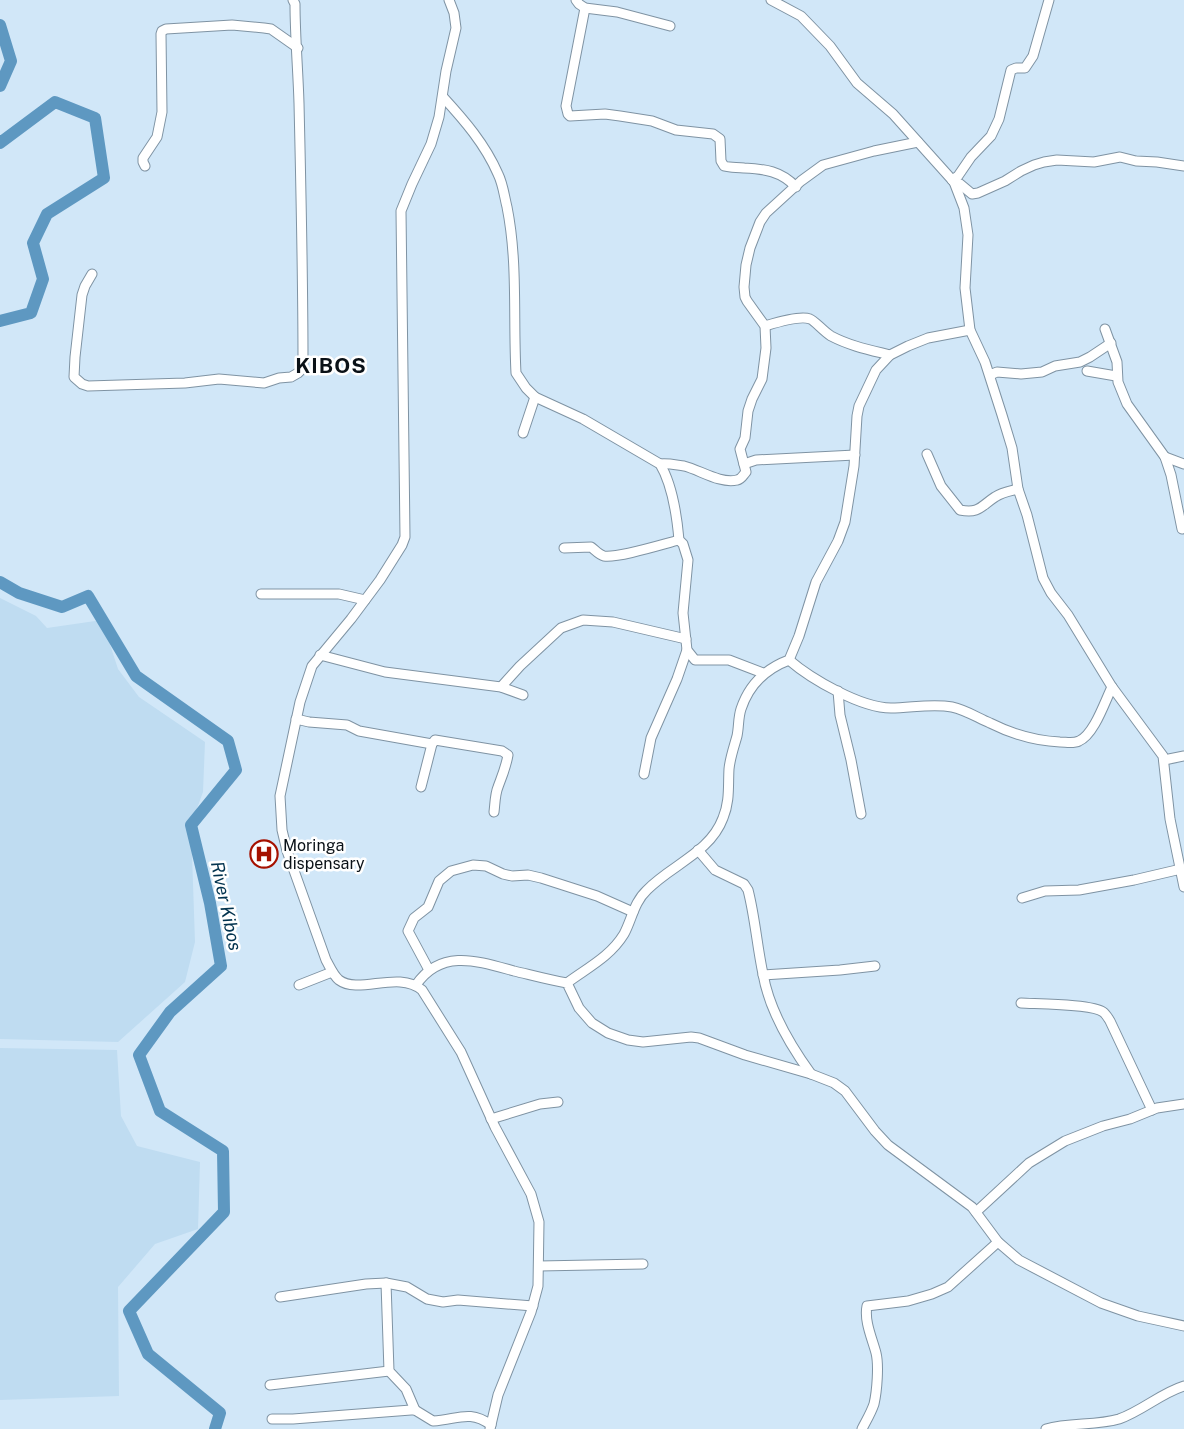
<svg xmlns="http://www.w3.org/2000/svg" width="1184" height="1429" font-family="'Public Sans',sans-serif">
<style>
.built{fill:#bfdcf1}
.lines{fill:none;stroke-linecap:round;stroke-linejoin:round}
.river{stroke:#5e98c1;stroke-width:12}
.minor-casing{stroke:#7f93a3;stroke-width:11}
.minor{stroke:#fff;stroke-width:9}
.labels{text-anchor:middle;stroke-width:5;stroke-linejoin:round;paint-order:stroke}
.poi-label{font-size:16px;fill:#0a1117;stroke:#fff;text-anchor:start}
.water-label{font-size:18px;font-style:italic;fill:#02334f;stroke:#fff}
.district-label{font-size:21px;font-weight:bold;letter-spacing:1px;fill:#0a1117;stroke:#fff}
</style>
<rect width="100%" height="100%" fill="#d1e7f8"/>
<g class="built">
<path d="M0,598l36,18 11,12 55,-8 16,49 21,28 66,45 -2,50 -12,33 4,117 -10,40 -67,60 -118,-3z"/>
<path d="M0,1048l117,2 4,66 16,30 63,16 -2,67 -43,15 -37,43 1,109 -119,4z"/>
</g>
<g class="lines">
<g class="river">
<path d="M0,25l11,36 -11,25"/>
<path d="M0,141v2l55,-41 40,16 9,60 -57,36 -14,29 10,36 -12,34 -31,8"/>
<path d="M0,582l19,11 43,14 26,-11 48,80 92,65 8,29 -45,55 19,78 11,63 -51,46 -31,43 21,56 63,40 1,61 -95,99 19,43 72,59 -5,16"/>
</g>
<g class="minor-casing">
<g id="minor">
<path d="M449,0l5,13 2,15 -10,43 -7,46 -8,27 -19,40 -11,27 4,326 -3,8 -22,35 -29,39 -39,47 -12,36 -20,94 2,34 5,21 39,109c4,7 7,15 13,20 20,15 59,-10 83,10l39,62 34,75 36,67 8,28 -1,64 -7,26 -33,83 -8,34"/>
<path d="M576,0l3,4 6,4 32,4 53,14"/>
<path d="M771,0l30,16 29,30 27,37 36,31 61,68 10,26 4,27 -3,53 5,42 15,32 17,53 10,33 6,41 9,26 16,63 8,15 17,22 44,72 51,69 7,63 14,68"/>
<path d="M585,8l-19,98 2,8 2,2 35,-2 15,2 32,5 24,9 37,4 7,5 1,22 3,5c7,2 13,1 20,2 21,1 37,3 52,19"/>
<path d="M443,97c21,23 42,47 55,77 5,10 6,21 9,33 11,55 6,111 9,166l10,15 9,9 48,22 77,45c12,20 17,53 19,76l4,4 5,16 -5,53 4,37 8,10h34l34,13"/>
<path d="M145,166l-2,-4v-4l14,-21 5,-25 -1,-78 1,-3 4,-2 66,-4 32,3 7,1 27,19"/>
<path d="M952,180l6,-4 13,-19 20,-21 8,-17 12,-49 5,-2h9l8,-12 16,-56"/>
<path d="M954,182l6,2 12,10 6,-1 27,-12 16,-10 13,-6 10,-3 13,-2 37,2 26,-5 16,4 21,1 27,4"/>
<path d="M92,274l-7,12 -3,9 -7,62 -1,20 8,7 6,2 97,-3 34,-4 45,4 15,-5 12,-1 7,-4 4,-4 1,-7c0,-86 -2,-173 -4,-259 -1,-33 -4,-67 -4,-99l-2,-4"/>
<path d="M765,326c10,-3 35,-11 45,-7 4,1 14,13 21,17 19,10 39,14 59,19"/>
<path d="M1105,329l12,33 1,20 9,22 38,53 6,18 11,54"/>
<path d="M1087,371l29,5"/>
<path d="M990,375l7,-3 24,2 21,-2 13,-6 25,-4 10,-5 21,-14"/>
<path d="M523,433l12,-36"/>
<path d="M927,454l14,32 19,24c19,4 21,-4 35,-13 7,-5 15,-6 23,-8"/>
<path d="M1165,457l19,7"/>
<path d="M660,464c8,-1 16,1 24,2 16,4 36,18 53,14 5,-1 6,-5 9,-8l-6,-23 5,-11 3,-27 4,-12 10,-20 4,-31 -1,-22 -18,-25 -2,-4 -1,-10 2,-22 4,-17 10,-26 6,-9 35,-32 22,-16 51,-14 44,-9"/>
<path d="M744,464l12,-4 99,-5"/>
<path d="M564,548l27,-1c4,3 8,8 13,9 15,2 59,-12 75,-16"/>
<path d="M261,594h78l26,6"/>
<path d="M320,655l65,17 116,15 22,8"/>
<path d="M789,660c22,19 72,48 102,48 20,0 41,-5 61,-1 14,3 26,11 38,16 22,11 46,18 70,19 6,0 13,2 19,-1 15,-6 26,-40 33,-54"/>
<path d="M501,687l19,-21 41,-38 22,-8 30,2 73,17"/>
<path d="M838,691l2,24 11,45 10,54"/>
<path d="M296,719l13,3 38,3 12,6 73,13"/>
<path d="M1164,760l20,-4"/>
<path d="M644,774l7,-36 26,-59 10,-29"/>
<path d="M421,787l11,-43 3,-4 67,11 6,4c-2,12 -6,21 -10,32 -3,7 -3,17 -4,25"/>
<path d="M698,850l17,20 29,14 4,6c7,27 9,56 15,84 6,35 27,71 48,100"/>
<path d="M1022,898l23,-7 34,-1 55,-10 47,-11"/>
<path d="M429,970l-21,-39 6,-13 14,-11 11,-26 12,-10 22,-6 13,1 17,8 9,2 16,-1 13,3 56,18 36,16"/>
<path d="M763,975l77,-5 35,-4"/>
<path d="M567,983c20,-15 43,-26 57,-49 8,-15 10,-32 23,-44 24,-25 63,-37 76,-72 7,-17 5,-32 6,-49 1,-11 5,-22 8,-33 2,-9 1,-18 4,-27 8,-24 24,-40 48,-49l10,-24 17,-54 22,-41 7,-19 9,-56 3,-50 2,-10 17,-36 14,-15 18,-9 20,-8 42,-8"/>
<path d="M299,985l33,-13"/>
<path d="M416,985c25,-37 62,-24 98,-14 17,4 35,9 53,12l12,25 13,15 16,10 20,7 15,2 48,-5 8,1 46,17 66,19 23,9 11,8 30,40 13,14 84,62 26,35 21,18 82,43 37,13 46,10"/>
<path d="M1021,1003c16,1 72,1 82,9 3,2 5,6 7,9l42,89"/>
<path d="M491,1119l49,-15 18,-2"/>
<path d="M976,1212l53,-49 36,-22 38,-15 27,-7 27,-11 27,-4"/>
<path d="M539,1266l104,-2"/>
<path d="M386,1283l3,88 17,18 9,21"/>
<path d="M280,1297l86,-13 20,-1 21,4 20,12 16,3 15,-2 75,6"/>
<path d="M270,1385l119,-14"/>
<path d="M272,1419h21l118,-9h4l18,11c24,-1 36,-12 58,4"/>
<path d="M862,1429c4,-8 9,-16 12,-25 3,-13 5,-39 2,-51 -4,-15 -12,-32 -9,-47l41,-5 24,-7 16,-7 50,-45"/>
<path d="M1046,1429c24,-7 49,-3 73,-10 23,-8 42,-26 65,-33"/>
</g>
</g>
<use href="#minor" class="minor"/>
</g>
<defs>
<g id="hospital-ring" transform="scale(1.4375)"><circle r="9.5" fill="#fff" stroke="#a51100" stroke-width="1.5"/><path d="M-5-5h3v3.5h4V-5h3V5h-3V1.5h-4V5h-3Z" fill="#a51100"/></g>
</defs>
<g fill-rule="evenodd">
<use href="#hospital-ring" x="264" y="854"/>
</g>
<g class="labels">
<g class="poi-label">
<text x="283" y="851">Moringa<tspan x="283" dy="18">dispensary</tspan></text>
</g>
<g class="water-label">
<text transform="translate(226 906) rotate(78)" y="6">River Kibos</text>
</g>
<g class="district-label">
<text x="331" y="373">KIBOS</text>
</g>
</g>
</svg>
